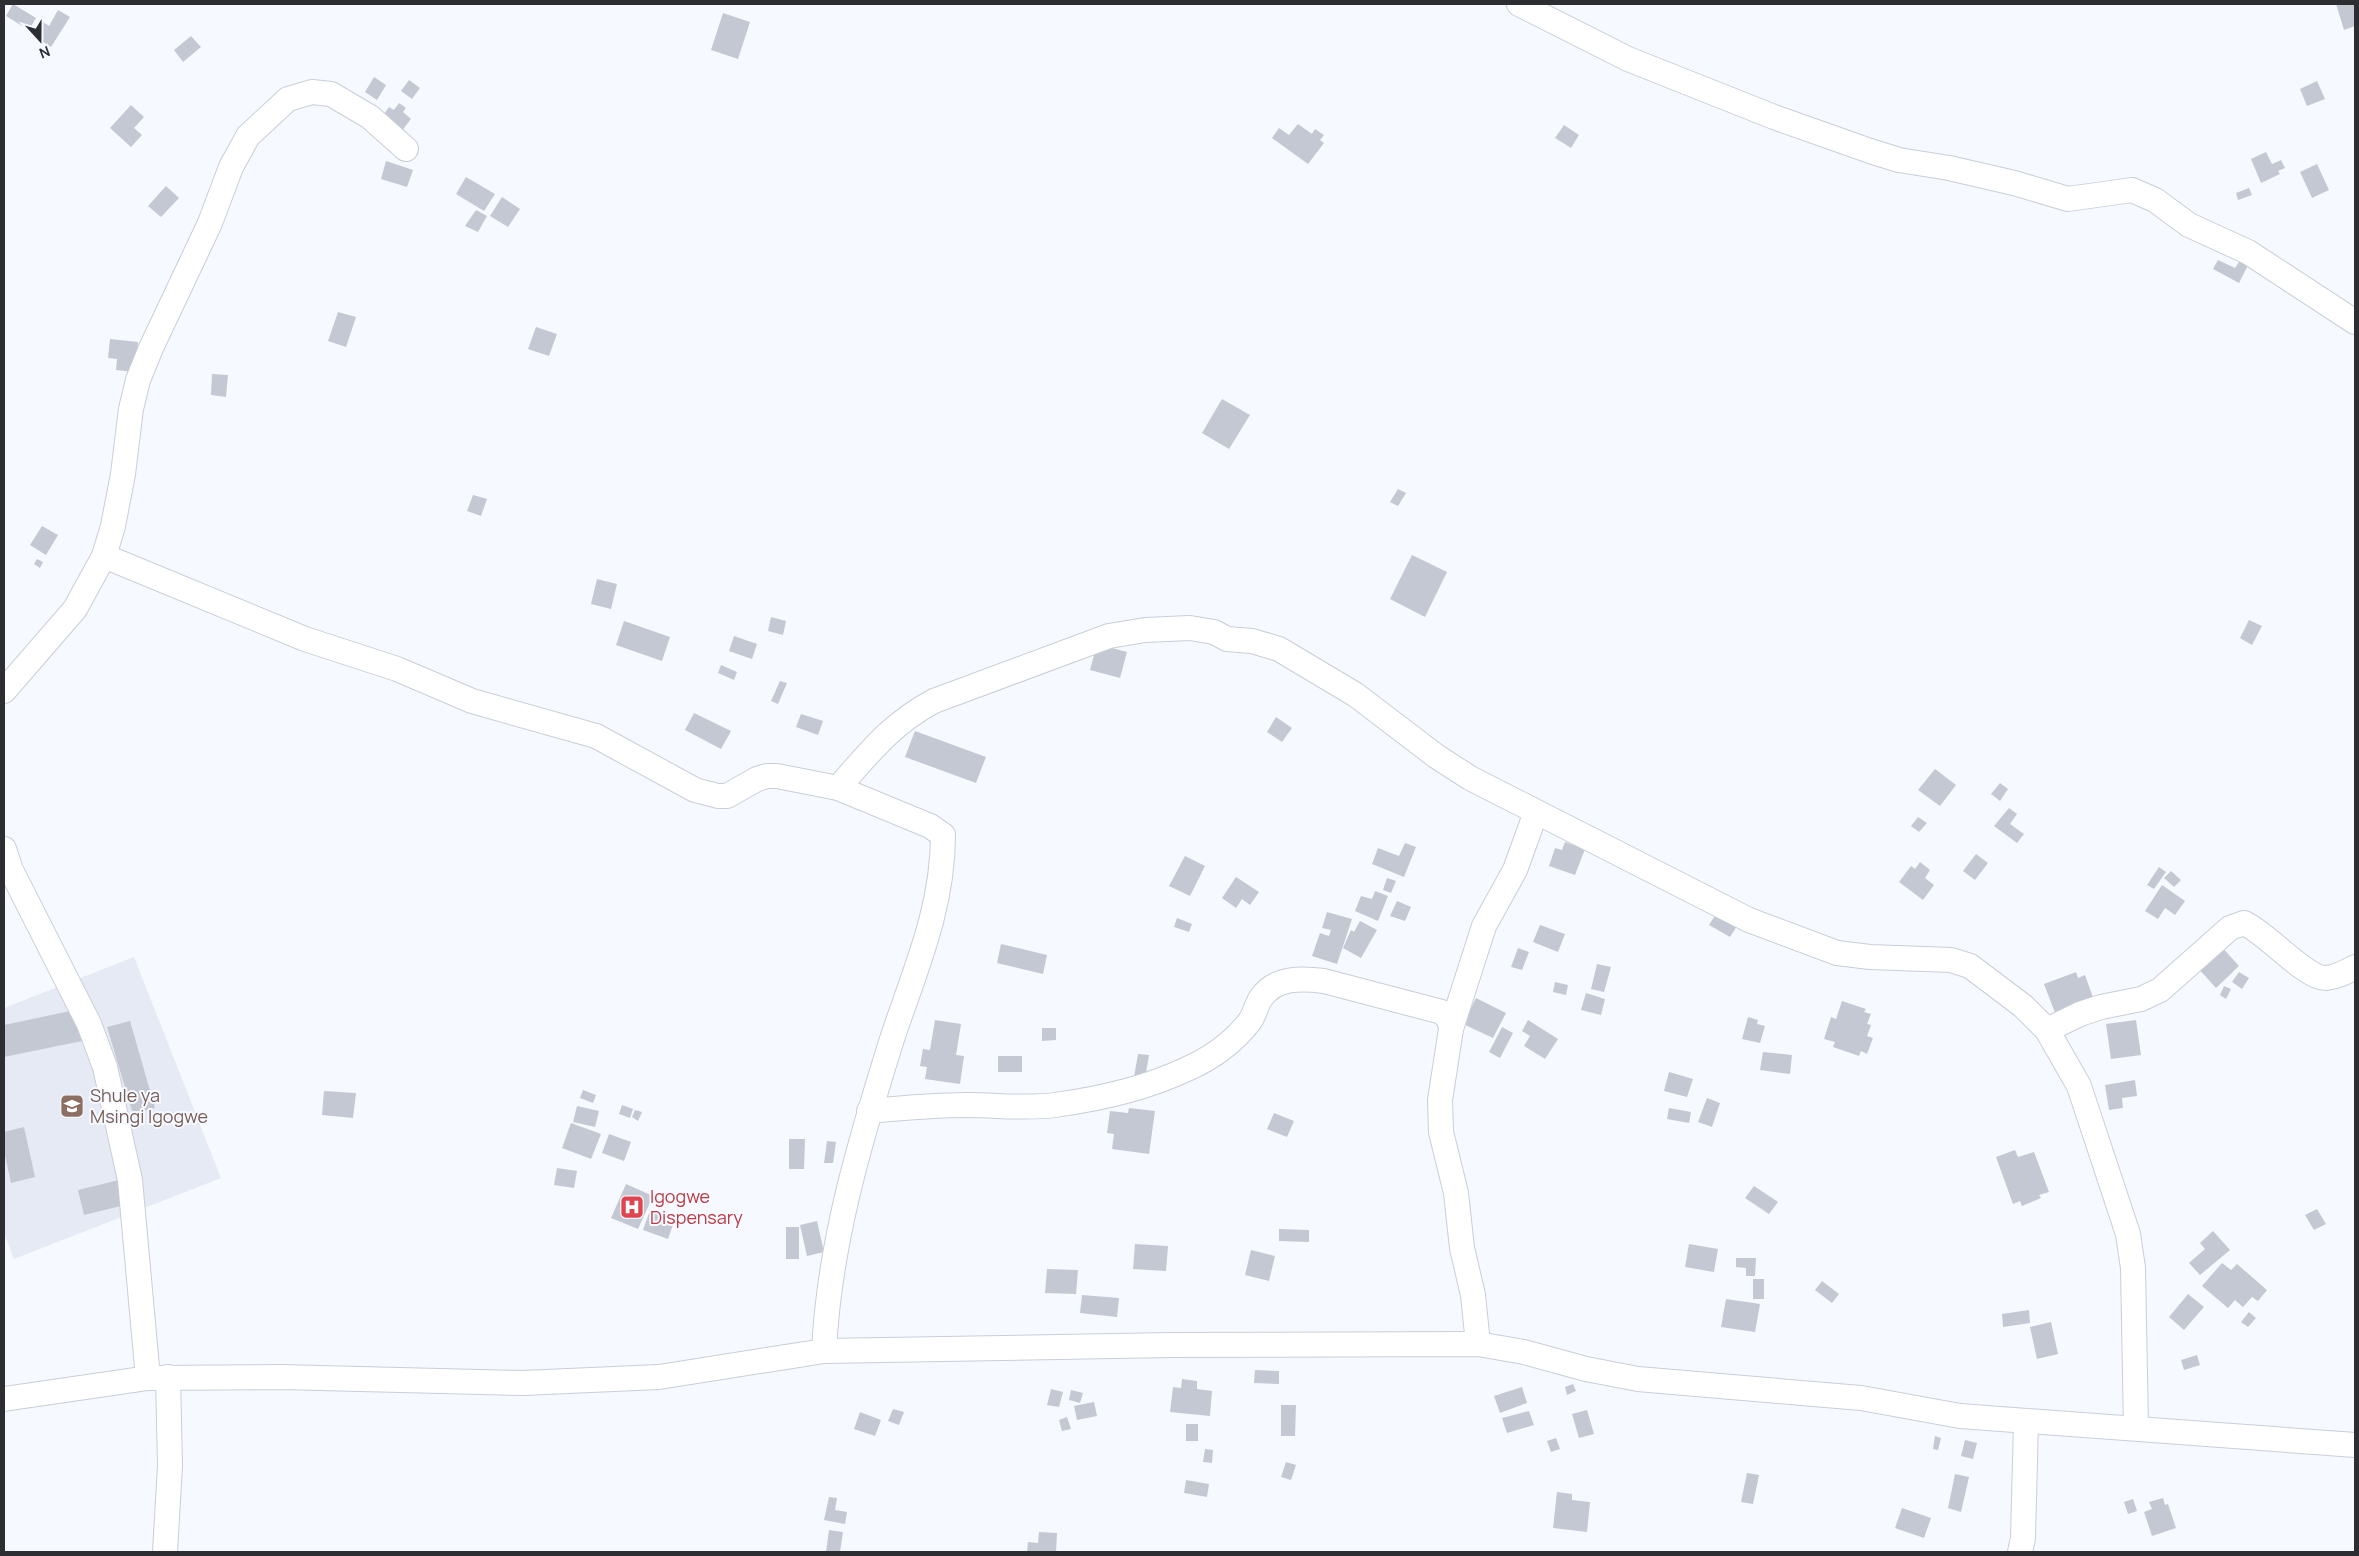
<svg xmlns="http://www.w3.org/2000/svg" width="2359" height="1556" font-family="Manrope,sans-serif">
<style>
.built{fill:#e5eaf4}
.building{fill:#c3c8d2}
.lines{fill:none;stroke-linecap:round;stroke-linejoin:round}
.street-casing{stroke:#c9ced7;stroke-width:26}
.street{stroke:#fff;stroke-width:24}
.labels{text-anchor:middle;stroke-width:4;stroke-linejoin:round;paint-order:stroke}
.education-label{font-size:18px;fill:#785e54;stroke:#f6f9ff;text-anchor:start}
.health-label{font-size:18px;fill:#be3a42;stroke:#f6f9ff;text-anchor:start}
</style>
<rect width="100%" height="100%" fill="#f6f9ff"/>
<path class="built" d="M134,957l87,221 -207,81 -10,-26v-225z"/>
<g class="building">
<path d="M13,4l23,14 -7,12 -23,-14z"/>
<path d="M2336,4h19v22l-11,4z"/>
<path d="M58,10l12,7 -19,30 -20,-13 9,-14 9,6z"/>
<path d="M723,13l27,9 -12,37 -27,-9z"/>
<path d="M191,36l10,11 -18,15 -9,-12z"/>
<path d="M374,77l12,8 -9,15 -12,-8z"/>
<path d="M409,80l11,8 -8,11 -11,-8z"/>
<path d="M2317,81l8,18 -18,7 -7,-17z"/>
<path d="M399,103l7,5 -3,4 8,7 -10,13 -19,-15 7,-10 5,3z"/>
<path d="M131,105l13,12 -10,11 8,7 -11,12 -21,-19z"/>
<path d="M1298,124l14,10 3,-5 9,6 -4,5 4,3 -16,21 -36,-26 7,-10 10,7z"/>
<path d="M1564,125l15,10 -8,13 -16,-10z"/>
<path d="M2266,152l6,12 9,-4 4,8 -7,3 2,3 -19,9 -10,-24z"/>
<path d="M386,161l27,9 -6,17 -26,-8z"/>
<path d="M2317,164l12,26 -17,8 -12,-26z"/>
<path d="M466,177l29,17 -11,17 -28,-17z"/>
<path d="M166,186l13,12 -18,19 -13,-11z"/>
<path d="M2249,188l3,7 -14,5 -2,-7z"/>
<path d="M502,197l18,12 -12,18 -18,-11z"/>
<path d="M476,210l11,6 -9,16 -13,-6z"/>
<path d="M2241,259l8,4 -10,20 -26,-14 5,-9 17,8z"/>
<path d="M338,312l18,5 -10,30 -18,-6z"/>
<path d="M536,327l21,7 -8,22 -21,-7z"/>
<path d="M110,339l28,3 -3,30 -19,-2 1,-11 -9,-1z"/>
<path d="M212,374l16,1 -2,22 -15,-2z"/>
<path d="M1222,399l28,16 -21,34 -27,-16z"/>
<path d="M1398,489l8,4 -8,13 -8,-4z"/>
<path d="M473,495l14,4 -6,17 -14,-5z"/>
<path d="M42,526l16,9 -12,20 -16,-10z"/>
<path d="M1412,555l35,17 -22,45 -35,-18z"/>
<path d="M37,559l6,3 -3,6 -6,-4z"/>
<path d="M597,579l20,5 -6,25 -20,-5z"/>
<path d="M771,617l15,4 -3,14 -15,-4z"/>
<path d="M2249,620l13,6 -10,19 -12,-7z"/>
<path d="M624,621l46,16 -8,24 -46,-16z"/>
<path d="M734,636l23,8 -5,15 -23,-8z"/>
<path d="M1097,644l30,8 -7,26 -30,-8z"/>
<path d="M721,665l16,7 -3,8 -16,-7z"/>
<path d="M780,681l7,2 -9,21 -7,-3z"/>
<path d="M694,713l37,18 -10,18 -36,-19z"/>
<path d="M801,714l22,7 -5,14 -22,-8z"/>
<path d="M1276,717l16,11 -10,14 -15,-10z"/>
<path d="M915,731l71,26 -10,26 -71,-26z"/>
<path d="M1935,769l21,16 -16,21 -22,-16z"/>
<path d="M2000,783l8,6 -8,12 -9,-7z"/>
<path d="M2009,808l8,6 -7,10 14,10 -7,9 -23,-17z"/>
<path d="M1918,817l9,6 -8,9 -8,-6z"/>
<path d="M1565,842l20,7 -10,26 -26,-9 6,-18 7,2z"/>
<path d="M1405,843l11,4 -12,30 -32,-13 6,-16 21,8z"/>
<path d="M1976,854l12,9 -13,17 -12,-9z"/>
<path d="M1185,856l20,10 -15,30 -21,-10z"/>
<path d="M1920,862l10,8 -5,8 9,7 -11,15 -24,-18 12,-16 4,3z"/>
<path d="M2159,867l7,5 -12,17 -7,-4z"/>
<path d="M2171,871l10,9 -7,7 -10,-9z"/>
<path d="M1236,877l23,15 -9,13 -8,-6 -6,9 -14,-10z"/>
<path d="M1387,878l9,3 -5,12 -8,-3z"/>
<path d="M2162,885l23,16 -10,14 -10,-7 -7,11 -13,-8z"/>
<path d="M1375,891l13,5 -10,25 -23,-10 6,-15 11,3z"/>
<path d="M1397,901l14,6 -6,14 -15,-5z"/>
<path d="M1327,912l25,7 -15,45 -25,-8 8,-23 9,3 2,-6 -9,-2z"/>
<path d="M1716,914l21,12 -7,11 -21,-12z"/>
<path d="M1177,918l15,6 -3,8 -15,-5z"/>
<path d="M1360,921l17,9 -16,28 -18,-10 8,-18 3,2z"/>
<path d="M1540,925l25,9 -7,18 -25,-10z"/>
<path d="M1001,944l46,11 -4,19 -46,-11z"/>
<path d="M2220,945l19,21 -23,22 -19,-21z"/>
<path d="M1518,948l11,4 -7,18 -11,-3z"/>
<path d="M1597,964l14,3 -7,25 -13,-3z"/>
<path d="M2076,972l2,6 7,-3 10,28 -38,15 -13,-34z"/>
<path d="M2239,972l10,6 -7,11 -10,-7z"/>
<path d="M1555,982l13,3 -2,10 -13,-3z"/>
<path d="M2224,986l7,3 -5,10 -6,-4z"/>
<path d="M1586,993l19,6 -4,16 -20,-5z"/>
<path d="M1476,998l30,15 -13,25 -30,-14z"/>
<path d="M1842,1001l24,8 -2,3 7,2 -4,10 4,1 -4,11 6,2 -6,16 -6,-3 -2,5 -26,-9 2,-5 -11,-3 7,-22 5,2z"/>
<path d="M75,1010l7,31 -78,16v-32z"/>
<path d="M1748,1017l10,3 -1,4 8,2 -5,17 -18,-4z"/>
<path d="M935,1020l26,4 -5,31 8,1 -4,28 -35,-5 2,-12 -7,-1 3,-17 7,1z"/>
<path d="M1528,1020l30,19 -13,20 -21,-13 6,-10 -8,-5z"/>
<path d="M2136,1020l5,35 -30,4 -5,-35z"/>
<path d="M130,1021l25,87 -22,6 -26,-87z"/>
<path d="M1502,1027l11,6 -13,25 -11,-6z"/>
<path d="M1042,1028h14v12l-14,1z"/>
<path d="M1763,1052l29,3 -2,19 -30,-4z"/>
<path d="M1138,1054l11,1 -4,24 -11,-2z"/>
<rect x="998" y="1056" width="24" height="16"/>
<path d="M1669,1072l24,7 -6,18 -23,-6z"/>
<path d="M2135,1080l2,16 -15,2 1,10 -14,2 -4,-25z"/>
<path d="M583,1090l13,5 -3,8 -13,-5z"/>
<path d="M324,1091l32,2 -3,25 -31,-3z"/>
<path d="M1707,1098l13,5 -8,24 -14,-5z"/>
<path d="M622,1105l11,4 -3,9 -11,-4z"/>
<path d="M577,1106l22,5 -4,16 -22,-5z"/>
<path d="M1129,1108l26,3 -6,43 -37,-5 2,-15 -7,-1 3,-22 18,2z"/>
<path d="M1669,1108l22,4 -2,11 -22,-4z"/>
<path d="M635,1110l7,2 -4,9 -6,-4z"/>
<path d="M1274,1113l20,8 -7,16 -20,-8z"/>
<path d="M571,1123l30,11 -10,25 -29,-11z"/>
<path d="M24,1127l11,50 -24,6 -7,-32v-19z"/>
<path d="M609,1134l22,8 -7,19 -22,-8z"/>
<path d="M789,1139h16l-1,30h-15z"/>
<path d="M827,1141l9,1 -3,21h-9z"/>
<path d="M2015,1150l3,7 16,-5 15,40 -10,3 2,3 -19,8 -2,-5 -7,3 -17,-47z"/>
<path d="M557,1168l20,3 -3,17 -20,-3z"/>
<path d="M119,1180l6,25 -41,10 -6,-25z"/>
<path d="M626,1184l27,12 -15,33 -27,-11z"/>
<path d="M1754,1186l24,16 -9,12 -24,-16z"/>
<path d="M2317,1209l9,15 -12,6 -9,-15z"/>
<path d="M650,1210l25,9 -7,20 -25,-9z"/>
<path d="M817,1221l7,31 -17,4 -7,-31z"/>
<rect x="786" y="1227" width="13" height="32"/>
<path d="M1279,1229l30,1v12l-30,-1z"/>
<path d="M2213,1231l17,19 -30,25 -11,-12 16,-14 -5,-6z"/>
<path d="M1135,1244l33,2 -2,25 -33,-2z"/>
<path d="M1689,1244l29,5 -4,23 -29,-5z"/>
<path d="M1251,1250l24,6 -6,25 -24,-6z"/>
<path d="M1736,1258h20l-1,18h-9v-8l-10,-1z"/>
<path d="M2222,1263l9,7 6,-6 30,26 -9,11 -6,-4 -9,10 -8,-7 -7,8 -26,-22z"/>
<path d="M1047,1269l31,1 -2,24 -31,-1z"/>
<rect x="1753" y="1279" width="11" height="20"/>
<path d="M1822,1281l17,13 -7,9 -17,-13z"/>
<path d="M2188,1294l16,13 -20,23 -15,-13z"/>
<path d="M1082,1295l37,3 -2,19 -37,-4z"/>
<path d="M1726,1299l34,5 -5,28 -34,-5z"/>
<path d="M2029,1310l1,13 -27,4 -1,-13z"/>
<path d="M2249,1312l7,6 -8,9 -7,-5z"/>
<path d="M2051,1322l7,32 -21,5 -7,-32z"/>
<path d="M2197,1355l3,10 -16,5 -3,-10z"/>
<path d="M1255,1370l24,1v13l-25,-1z"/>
<path d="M1182,1379l15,2v8l15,2 -2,25 -40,-4 3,-25 8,1z"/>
<path d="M1573,1384l3,7 -9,4 -2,-8z"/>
<path d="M1522,1387l5,16 -27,10 -6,-17z"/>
<path d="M1051,1389l12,3 -4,15 -12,-2z"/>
<path d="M1071,1390l12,3 -3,10 -11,-3z"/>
<path d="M1094,1402l3,14 -20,4 -3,-14z"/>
<path d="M1281,1405h15l-1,31h-14z"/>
<path d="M893,1409l11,3 -5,13 -11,-4z"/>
<path d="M1587,1410l7,24 -15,4 -7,-24z"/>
<path d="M1529,1411l5,14 -27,8 -5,-15z"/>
<path d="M860,1412l21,8 -6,16 -21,-7z"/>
<path d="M1067,1417l4,12 -9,2 -3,-11z"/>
<rect x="1186" y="1424" width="12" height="17"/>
<path d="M1935,1436l6,2 -3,12 -5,-1z"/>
<path d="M1556,1438l4,11 -9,3 -4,-11z"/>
<path d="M1965,1440l12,3 -4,16 -12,-3z"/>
<path d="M1205,1449l8,1 -1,13 -9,-1z"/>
<path d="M1286,1462l10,3 -5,15 -10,-3z"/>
<path d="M1747,1473l12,2 -6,29 -12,-2z"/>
<path d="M1955,1474l14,3 -8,35 -13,-4z"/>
<path d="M1186,1480l23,4 -2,13 -23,-4z"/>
<path d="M1557,1492l15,2v6l18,2 -3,30 -34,-4z"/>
<path d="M829,1497l8,1 -2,12 12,2 -2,12 -21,-4z"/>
<path d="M2163,1498l2,7 3,-1 8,24 -24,8 -8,-24 8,-3 -3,-7z"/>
<path d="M2133,1499l4,12 -9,3 -4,-12z"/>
<path d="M1902,1508l29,10 -7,20 -29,-10z"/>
<path d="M829,1530l14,2 -3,20h-14z"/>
<path d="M1039,1532l18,1 -1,19h-29l1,-10 10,1z"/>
</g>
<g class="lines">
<g class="street-casing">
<g id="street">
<path d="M1519,4l109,55 146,58 99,35 26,8 50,8 65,15 54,16 64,-9 23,10 34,25 59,27 107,70"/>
<path d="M104,556l201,83 92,30 75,32 124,35 99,54 23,6h9l30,-17 10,-3h10l61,12 92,38 13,9c0,74 -28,135 -51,204 -32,102 -63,205 -68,312"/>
<path d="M4,691l71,-82 29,-53 9,-30 10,-52 8,-65 7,-29 13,-32 59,-125 21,-56 17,-31 40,-37 24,-7 19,2 39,23 36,32"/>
<path d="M838,788c31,-35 53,-64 96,-87l175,-65 36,-6 45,-2 24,4 13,7 25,2 27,8 77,46 80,61 34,22 279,142 88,33 33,4 81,3 19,6 53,40 24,24 32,56 49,148 5,34 3,159"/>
<path d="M4,849l7,21 78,154 16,43 25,113 18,198"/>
<path d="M1451,1029l33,-103 31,-56 21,-58"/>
<path d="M2047,1030l33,-16 21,-7 40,-8 19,-9 70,-62 14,-5c23,10 62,56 82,55 11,-1 20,-6 29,-11"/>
<path d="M869,1111c33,-3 66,-6 99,-6 29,0 59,4 87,0 44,-6 92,-17 132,-36 25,-11 46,-26 63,-48 5,-7 6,-16 11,-23 14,-21 41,-20 63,-17l118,31 7,7 2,10 -11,71 1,32 15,61 6,55 11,47 5,49"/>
<path d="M4,1399l144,-21 132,-1 243,6 136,-6 165,-26 347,-6 307,-1 46,8 62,17 52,10 223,19 99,18 395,29"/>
<path d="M165,1552l5,-86 -2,-89"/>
<path d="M2020,1552l3,-14 3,-116"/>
</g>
</g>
<use href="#street" class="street"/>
</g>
<defs>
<g id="school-square" transform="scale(1.25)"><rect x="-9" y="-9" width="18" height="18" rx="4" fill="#8d6e63" stroke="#f6f9ff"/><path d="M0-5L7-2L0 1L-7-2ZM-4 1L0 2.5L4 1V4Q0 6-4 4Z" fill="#fff"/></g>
<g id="hospital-square" transform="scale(1.25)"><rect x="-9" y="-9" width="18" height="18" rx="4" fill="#e0444e" stroke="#f6f9ff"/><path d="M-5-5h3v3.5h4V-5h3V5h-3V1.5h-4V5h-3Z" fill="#fff"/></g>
</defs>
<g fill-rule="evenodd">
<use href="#school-square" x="72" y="1106"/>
<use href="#hospital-square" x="632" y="1207"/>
</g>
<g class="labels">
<g class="education-label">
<text x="90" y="1102">Shule ya<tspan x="90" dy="21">Msingi Igogwe</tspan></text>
</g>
<g class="health-label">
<text x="650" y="1203">Igogwe<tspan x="650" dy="21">Dispensary</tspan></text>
</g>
</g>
<rect width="2359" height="1556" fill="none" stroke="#2c2e32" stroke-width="10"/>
<g transform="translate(40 40) rotate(159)" stroke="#f6f9ff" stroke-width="4" paint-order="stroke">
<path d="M0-4L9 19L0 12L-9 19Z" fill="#2c2e32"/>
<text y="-8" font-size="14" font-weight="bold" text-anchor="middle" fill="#2c2e32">N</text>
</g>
</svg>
